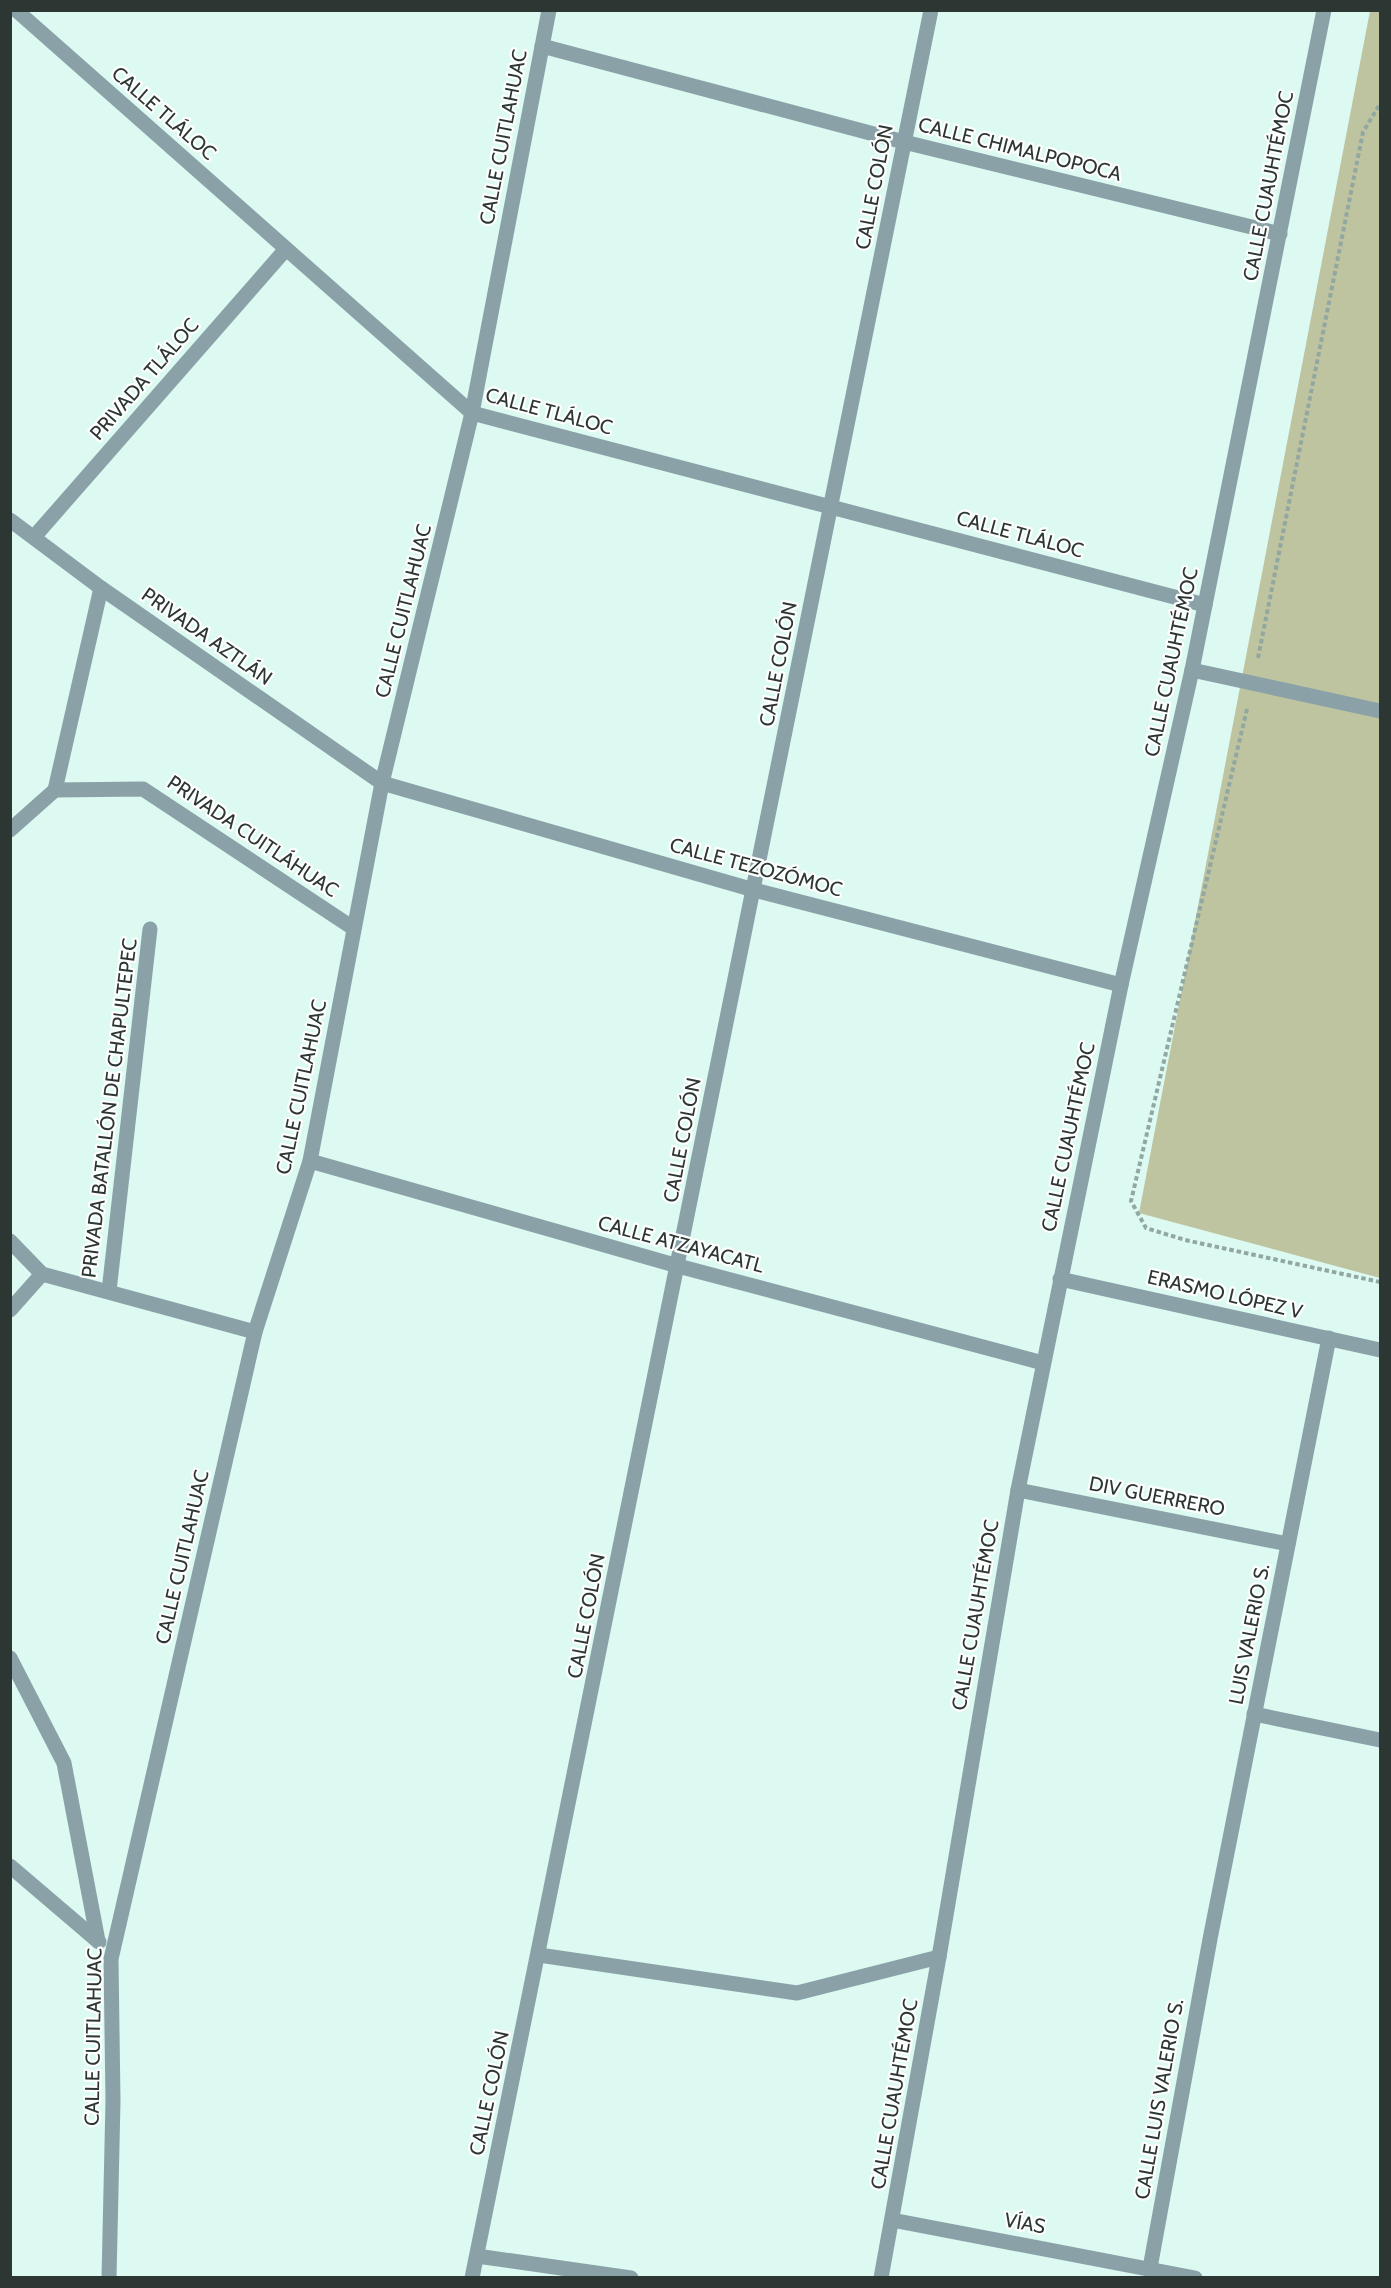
<svg xmlns="http://www.w3.org/2000/svg" width="1391" height="2288" font-family="Cabin,sans-serif">
<style>
.garden{fill:#bec49f}
.lines{fill:none;stroke-linecap:round;stroke-linejoin:round}
.path{stroke:#92a7a2;stroke-width:4;stroke-dasharray:4.5 3;stroke-linecap:butt}
.street{stroke:#8aa2a7;stroke-width:15}
.labels{text-anchor:middle;stroke-width:4.5;stroke-linejoin:round;paint-order:stroke}
.street-label{font-size:20px;fill:#2c3734;stroke:#fefefe}
</style>
<rect width="100%" height="100%" fill="#dcf9f2"/>
<path class="garden" d="M1370,11h10v1267l-241,-65z"/>
<g class="lines">
<g class="path">
<path d="M1258,658l105,-526 17,-28"/>
<path d="M1247,709l-116,492 15,27 39,12 195,42"/>
</g>
<g class="street">
<path d="M16,10l456,403 733,192"/>
<path d="M542,46l362,96 376,92"/>
<path d="M10,520l91,68 281,195 372,107 367,95"/>
<path d="M34,537l252,-288"/>
<path d="M1192,670l188,41"/>
<path d="M55,790l88,-1 210,139"/>
<path d="M55,790l46,-202"/>
<path d="M10,830l45,-40"/>
<path d="M310,1161l368,105 365,97"/>
<path d="M10,1241l32,33 213,58"/>
<path d="M1060,1279l320,71"/>
<path d="M109,1291l41,-362"/>
<path d="M10,1310l32,-36"/>
<path d="M1018,1490l270,54"/>
<path d="M10,1658l54,105 34,178"/>
<path d="M1254,1714l126,26"/>
<path d="M10,1866l89,76"/>
<path d="M539,1955l258,38 142,-36"/>
<path d="M892,2220l303,58"/>
<path d="M477,2256l154,22"/>
<path d="M1150,2268l60,-329 119,-601"/>
<path d="M109,2278l4,-177 -2,-142 144,-627 55,-171 72,-378 90,-370 77,-403"/>
<path d="M472,2278l459,-2268"/>
<path d="M881,2278l58,-321 79,-467 103,-505 71,-315 132,-660"/>
</g>
</g>
<g class="labels">
<g class="street-label">
<text transform="translate(164 113) rotate(41)" y="7">CALLE TLÁLOC</text>
<text transform="translate(503 137) rotate(-79)" y="7">CALLE CUITLAHUAC</text>
<text transform="translate(1020 149) rotate(14)" y="7">CALLE CHIMALPOPOCA</text>
<text transform="translate(1268 186) rotate(-79)" y="7">CALLE CUAUHTÉMOC</text>
<text transform="translate(874 187) rotate(-79)" y="7">CALLE COLÓN</text>
<text transform="translate(144 379) rotate(-49)" y="7">PRIVADA TLÁLOC</text>
<text transform="translate(549 411) rotate(15)" y="7">CALLE TLÁLOC</text>
<text transform="translate(1020 534) rotate(15)" y="7">CALLE TLÁLOC</text>
<text transform="translate(403 611) rotate(-76)" y="7">CALLE CUITLAHUAC</text>
<text transform="translate(207 636) rotate(35)" y="7">PRIVADA AZTLÁN</text>
<text transform="translate(1171 662) rotate(-78)" y="7">CALLE CUAUHTÉMOC</text>
<text transform="translate(778 664) rotate(-79)" y="7">CALLE COLÓN</text>
<text transform="translate(253 836) rotate(34)" y="7">PRIVADA CUITLÁHUAC</text>
<text transform="translate(756 867) rotate(15)" y="7">CALLE TEZOZÓMOC</text>
<text transform="translate(301 1087) rotate(-78)" y="7">CALLE CUITLAHUAC</text>
<text transform="translate(109 1108) rotate(-83)" y="7">PRIVADA BATALLÓN DE CHAPULTEPEC</text>
<text transform="translate(1068 1137) rotate(-78)" y="7">CALLE CUAUHTÉMOC</text>
<text transform="translate(682 1140) rotate(-79)" y="7">CALLE COLÓN</text>
<text transform="translate(681 1244) rotate(15)" y="7">CALLE ATZAYACATL</text>
<text transform="translate(1225 1294) rotate(13)" y="7">ERASMO LÓPEZ V</text>
<text transform="translate(1157 1496) rotate(11)" y="7">DIV GUERRERO</text>
<text transform="translate(182 1557) rotate(-77)" y="7">CALLE CUITLAHUAC</text>
<text transform="translate(975 1615) rotate(-80)" y="7">CALLE CUAUHTÉMOC</text>
<text transform="translate(586 1616) rotate(-79)" y="7">CALLE COLÓN</text>
<text transform="translate(1249 1634) rotate(-79)" y="7">LUIS VALERIO S.</text>
<text transform="translate(93 2037) rotate(-89)" y="7">CALLE CUITLAHUAC</text>
<text transform="translate(489 2093) rotate(-78)" y="7">CALLE COLÓN</text>
<text transform="translate(894 2094) rotate(-80)" y="7">CALLE CUAUHTÉMOC</text>
<text transform="translate(1159 2099) rotate(-80)" y="7">CALLE LUIS VALERIO S.</text>
<text transform="translate(1025 2223) rotate(10)" y="7">VÍAS</text>
</g>
</g>
<rect width="1391" height="2288" fill="none" stroke="#2c3734" stroke-width="24"/>
</svg>
